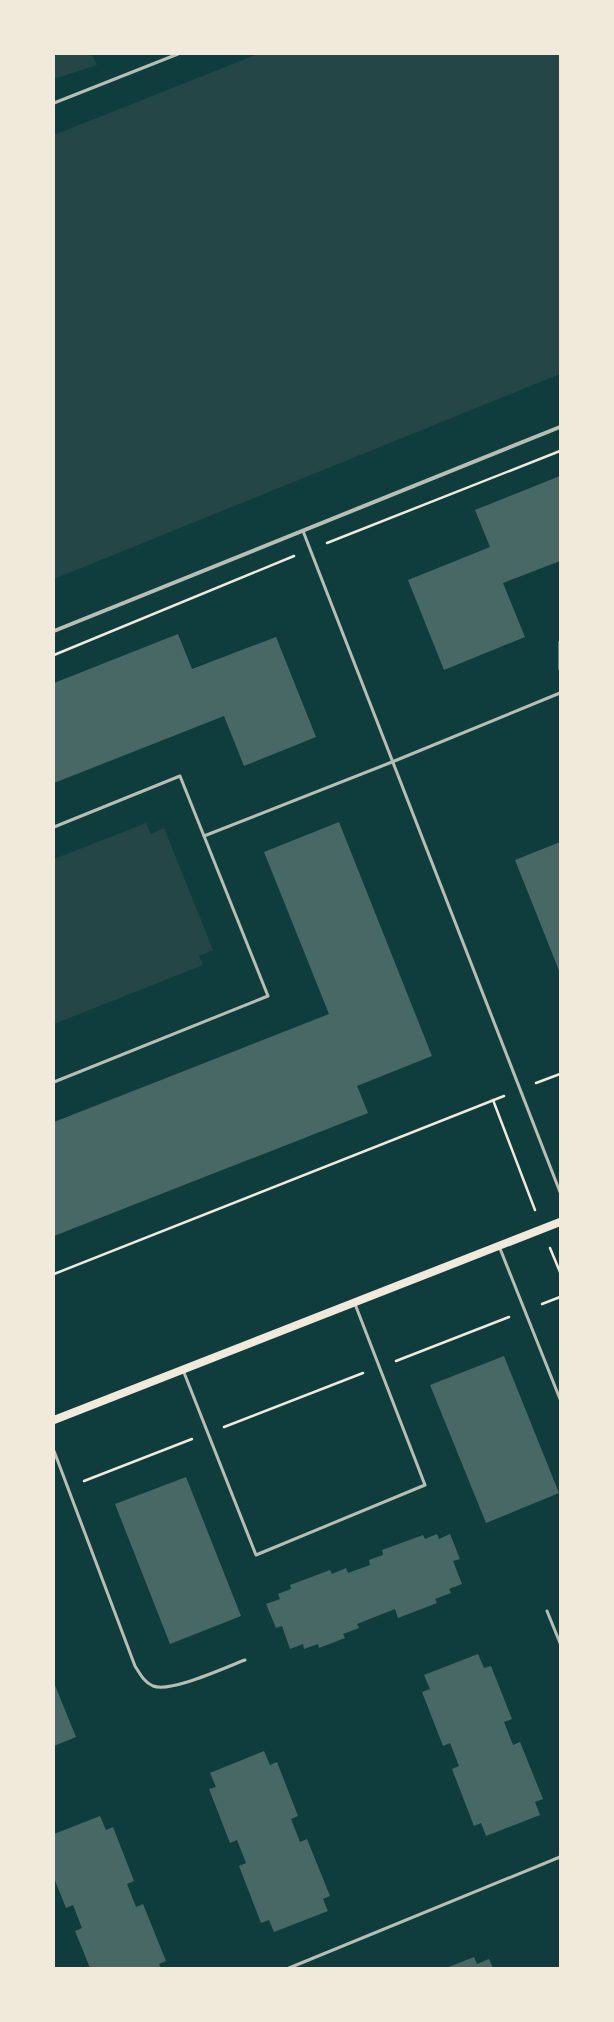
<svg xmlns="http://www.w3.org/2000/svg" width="614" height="2022" font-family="Inter,sans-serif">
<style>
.green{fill:#244646}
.building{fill:#486865}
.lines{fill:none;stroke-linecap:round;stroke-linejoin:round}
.path{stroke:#f1e9da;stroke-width:2.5}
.service{stroke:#b8beb3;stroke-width:3}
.minor{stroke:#b8beb3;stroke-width:4}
.secondary{stroke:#f1e9da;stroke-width:8}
</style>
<rect width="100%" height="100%" fill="#0f3d3e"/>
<g class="green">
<path d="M54,54h38l5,11 -43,14z"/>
<path d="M258,54h302v320l-506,205v-444z"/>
<path d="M146,823l5,11 13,-6 49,122 -14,6 4,9 -149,59v-165z"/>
</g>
<g class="building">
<path d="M560,476v85l-57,22 22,54 -81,33 -36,-90 82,-33 -15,-37z"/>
<path d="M178,634l14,35 84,-32 40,100 -72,29 -20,-50 -170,67v-100z"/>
<path d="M339,822l93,234 -75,30 11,27 -314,123v-114l275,-108 -65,-162z"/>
<path d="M560,842v131l-45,-113z"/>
<path d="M504,1356l55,137 -73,30 -56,-138z"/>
<path d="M186,1477l55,139 -71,28 -55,-140z"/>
<path d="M437,1534l2,5 11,-5 10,25 -7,2 9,23 -13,5 2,4 -16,6 2,4 -39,15 -3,-9 -38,15 2,4 -16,6 2,4 -26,10 -1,-4 -14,5 -1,-5 -13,5 -8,-23 -6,2 -10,-24 14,-5 -2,-5 13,-5 -1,-4 40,-15 2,4 14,-6 2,5 22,-8 -1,-5 14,-5 -1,-5 41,-15 2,4z"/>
<path d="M478,1654l6,14 7,-2 21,53 -8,3 9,23 7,-3 23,57 -8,3 5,13 -54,21 -5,-13 -7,3 -22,-57 7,-3 -9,-23 -7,3 -21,-54 8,-3 -6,-14z"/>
<path d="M54,1683l22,54 -22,9z"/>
<path d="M264,1751l6,14 7,-3 21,54 -7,3 9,23 7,-3 23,57 -7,3 5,12 -54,21 -5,-12 -8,3 -22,-57 7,-3 -9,-23 -7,3 -21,-54 7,-2 -6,-14z"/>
<path d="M100,1816l6,14 7,-3 21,54 -7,3 9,23 7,-3 23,57 -7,3 2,4h-71l-15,-37 7,-3 -9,-23 -7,3 -12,-30v-44z"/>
<path d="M474,1957l3,7 12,-5 4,9h-47z"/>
</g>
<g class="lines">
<g class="path">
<path d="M327,543l233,-92"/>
<path d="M54,655l240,-99"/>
<path d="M536,1083l24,-9"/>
<path d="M493,1100l42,110"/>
<path d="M550,1248l10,24"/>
<path d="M54,1274l450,-178"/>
<path d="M542,1304l18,-7"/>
<path d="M396,1361l113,-44"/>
<path d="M224,1427l139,-54"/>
<path d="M84,1481l108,-42"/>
</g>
<g class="service">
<path d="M54,103l124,-49"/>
<path d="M303,531l257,661"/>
<path d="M560,642v27"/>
<path d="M54,827l126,-51 88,220 -214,86"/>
<path d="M204,836l188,-74 168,-69"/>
<path d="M499,1246l61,153"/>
<path d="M183,1370l73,185 169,-70 -70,-181"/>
<path d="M54,1451l81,215c5,8 9,16 18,20 18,7 73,-19 92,-26"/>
<path d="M547,1611l13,32"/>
<path d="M289,1968l271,-111"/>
</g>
<path class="minor" d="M54,631l506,-204"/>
<path class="secondary" d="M54,1420l506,-198"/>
</g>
<rect width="614" height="2022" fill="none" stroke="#f1e9da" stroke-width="110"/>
</svg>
